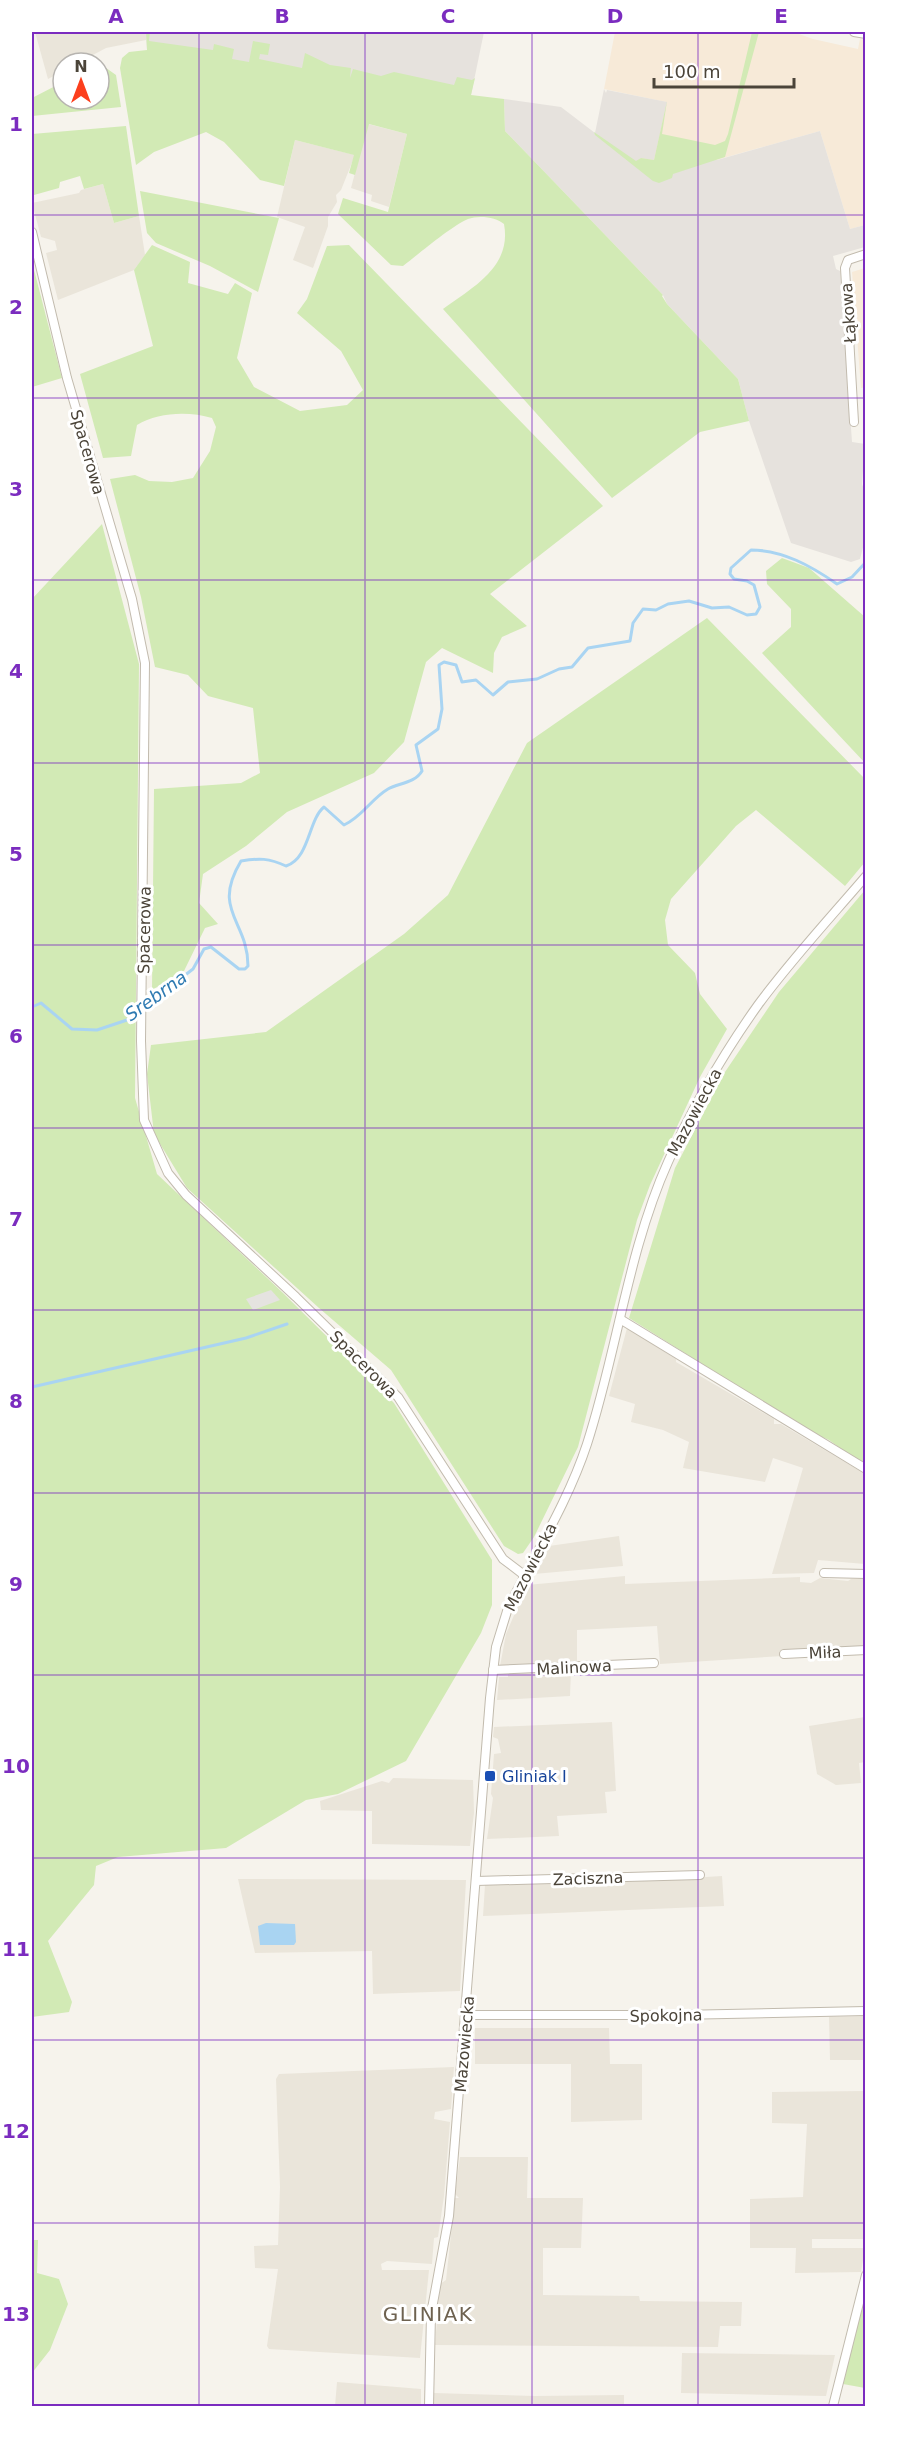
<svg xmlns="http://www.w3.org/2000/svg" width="897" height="2438" font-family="'DejaVu Sans',sans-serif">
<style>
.residential{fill:#eae5da}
.commercial{fill:#f7ead8}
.industrial{fill:#e6e2dd}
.green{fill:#d2eab5}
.parking{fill:#e5e3e0}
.water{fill:#a9d4f2}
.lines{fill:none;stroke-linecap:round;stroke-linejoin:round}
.stream{stroke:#a9d4f2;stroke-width:3}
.minor-casing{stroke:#c2bbae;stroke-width:10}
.minor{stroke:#fff;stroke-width:8}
.grid{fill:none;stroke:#7b2cbf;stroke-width:1.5;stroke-opacity:0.55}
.transit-dot{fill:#1a4fb4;stroke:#fff;stroke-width:2}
.labels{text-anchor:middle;stroke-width:6;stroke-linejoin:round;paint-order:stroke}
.street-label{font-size:16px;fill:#4b4439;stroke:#fff}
.transit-label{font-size:16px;fill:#164399;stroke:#fff;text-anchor:start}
.water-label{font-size:18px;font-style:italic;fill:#2e7ab2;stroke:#fff}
.quarter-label{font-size:20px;letter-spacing:1.5px;fill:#6e6250;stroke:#fff}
.neatline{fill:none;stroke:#7b2cbf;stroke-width:2}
.grid-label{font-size:20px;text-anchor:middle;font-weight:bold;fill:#7b2cbf}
</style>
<rect width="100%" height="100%" fill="#f6f3ec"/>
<g class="residential">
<path d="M35,32h111v8l-40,8 -28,15h-15v8l-15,8z"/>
<path d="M368,124l39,10 -18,73 -18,-6 1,-6 -21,-7z"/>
<path d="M295,140l60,15 -14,35 -5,5 1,7 -9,15v9l-15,42 -20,-8 12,-33 -28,-10z"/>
<path d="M103,184l11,39 25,-7 6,39 -11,15 -76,30 -12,-47 11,-3 -2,-9 -14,-4 -9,-34 47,-10 2,-3z"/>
<path d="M627,1328l49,31v3l98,57v5h7l84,50v90l-47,-4 -4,13 -42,1 31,-106 -30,-10 -8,24 -82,-14 6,-26 -26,-12 -32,-8 4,-18 -26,-8z"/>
<path d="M619,1536l4,30 -89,8 15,-28z"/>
<path d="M625,1576v8l175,-7v5l11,1 9,-5 28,3 3,-2h14v67l-82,6v4l-123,8 -3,-38 -80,4v34l-31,2 -2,-3h-7l-1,3h-36l6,-32 21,-49z"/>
<path d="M571,1670l-1,26 -73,4 2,-23h9v-5z"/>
<path d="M865,1717v45l-6,1 2,20 -25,2 -19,-11 -8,-48z"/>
<path d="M612,1722l4,69 -11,1 2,21 -50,3 2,20 -72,3 6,-41 -2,-4 3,-40 7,-1 -3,-14 -5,-2 1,-10z"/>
<path d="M393,1778l80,2 1,33 -4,33 -98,-2v-33l-51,-1 -1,-9 62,-20 7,2z"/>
<path d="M722,1876l2,30 -241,10 2,-31 126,-2z"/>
<path d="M238,1879l228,1 -6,111 -87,3 -1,-43 -117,2z"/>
<path d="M865,2016v44h-35l-1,-43z"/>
<path d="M475,2028h134l1,36h32v56l-71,2v-58h-96z"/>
<path d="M454,2067l-3,42 -16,3 -1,7 16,3 -6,74 -6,41 -4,1 -2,26 -45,-3 -6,3 1,6h47l-9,88 -151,-9 -2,-3 11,-77 -23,-1 -1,-22 24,-1 2,-58 -4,-108 3,-5z"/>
<path d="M865,2091v148h-53v9h53l-4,24 -66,1 1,-25h-46v-49l53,-2 4,-73 -35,-1v-31z"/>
<path d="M460,2157h68l-1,41h56l-2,50h-38v47l96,1 1,5 102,1 -1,24h-21l-2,21 -283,-2 5,-61 6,-4 9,-82h4l-4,-4z"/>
<path d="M682,2353l153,2 -9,41 -145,-3z"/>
<path d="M337,2382l84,7v17h-86z"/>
<path d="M434,2393l101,3 89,-1v11h-191z"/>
</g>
<g class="commercial">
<path d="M615,32h185l-1,2 14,5 45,10 2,-10 5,1v185l-15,4 -30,-98 -104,29 -80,1 30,-59 -62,-13z"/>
<path d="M865,268l1,119 -5,1 -9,-116z"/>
</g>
<g class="industrial">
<path d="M146,32h338l-13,63 -324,-45z"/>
<path d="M604,89l2,4 1,-3 60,12 -13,58 -13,-2 -4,3 80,-1 103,-29 30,98 15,-4v22l-32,9 3,13 4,2 12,171 13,2 -3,40 3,8v48l-5,19 -9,3 -60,-19 -42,-122 -11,-42 -71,-75 -4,-9 -158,-164 -1,-32 57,8 34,26z"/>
</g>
<g class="green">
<path d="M146,32h4l-1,9 64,9 1,-6 20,5 -2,10 17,3 4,-21 17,3 -2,11 -8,-1 -1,5 43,9 3,-15 25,12 21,3 -1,10 3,-9 28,7 13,-4 60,13 3,-8 15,3 3,-2 -4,17 33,4 1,32 158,164 -1,1 5,8 71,75 11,42 -49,11 -88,66 -169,-189c30,-22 69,-42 61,-85 -8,-7 -25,-9 -36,-5 -18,8 -48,34 -65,47l-12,-1 -53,-51 5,-16 45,14 19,-78 -38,-10 -14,51 -6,-2 5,-18 -59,-15 -11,46 -24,-6 -36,-38 -18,-10 -52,20 -18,13 -16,-97 2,-10 7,-6 18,-2z"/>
<path d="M752,32h7l-34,125 -52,17 -1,4 -13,5 -6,-2 -58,-46 -1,-3 42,29 5,-3 13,2 13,-59 -5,33 53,11 10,-4 3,-7z"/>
<path d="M99,63l17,12 5,32 -89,9v-18l31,-16v17h36z"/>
<path d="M126,126l13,90 -25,7 -11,-39 -19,5 -4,-13 -20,6 -1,6 -25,7 -2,-13v-48z"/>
<path d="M140,191l139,27 -21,74 -48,-26 -54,-23 -9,-10z"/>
<path d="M152,245l38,17 -2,21 40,11 7,-11 17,10 -15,65 17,29 46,24 47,-6 16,-15 -22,-39 -44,-38 10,-14 20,-53 22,-1 254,261 -113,88 37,32 -25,11 -8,16 -1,20 -51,-25 -16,14 -22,80 -30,31 -87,39 -41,34 -43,28 -4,29 19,21 -13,4 -21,43 -32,19 2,-201 87,-6 19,-10 -7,-65 -45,-12 -20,-21 -33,-8 -14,-70 -31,-118 25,-4 14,6 23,1 21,-4 17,-27 6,-24 -4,-9c-23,-7 -54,-6 -75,7l-6,31 -28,2 -23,-84 73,-28 -19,-76z"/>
<path d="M32,262l30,116 -30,9z"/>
<path d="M102,524l37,140 -4,434 22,76 125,118 112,111 98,157v45l-11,28 -75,128 -68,33 -32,6 -80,48 -108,9 -22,9 -2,19 -46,56 24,61 -3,10 -37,5v-1418z"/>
<path d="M782,558l27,10 56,49v146l-103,-110 29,-26v-18l-24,-25 -1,-13z"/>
<path d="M707,618l158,161v83l-20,24 -89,-76 -20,16 -65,73 -6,21 3,25 27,28 5,21 27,35 -27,48 -50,108 -13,35 -59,227 -44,90 -11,16 -5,1 -14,-8 -113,-176 -72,-62 -132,-120 -33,-54 -7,-60 4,-29 115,-13 138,-98 44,-39 79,-152z"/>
<path d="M865,890v576l-36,-26 -20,-9 -180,-113 46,-150 50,-96 54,-80z"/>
<path d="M32,2240h6l-1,33 22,6 9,25 -18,46 -18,23z"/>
<path d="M865,2293l1,95h-1l-22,-4z"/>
</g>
<path class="parking" d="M271,1290l9,10 -27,10 -7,-11z"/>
<path class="water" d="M266,1923l29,1 1,18 -2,3h-34l-2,-19z"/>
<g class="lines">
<g class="stream">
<path d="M32,1007l9,-4 31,26 25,1 30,-10 66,-51 11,-20 7,-2 28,22h6l3,-3c0,-46 -37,-55 -7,-105 18,-3 28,-3 45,5 24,-8 22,-46 38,-59l20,18c18,-8 27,-26 44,-36 11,-6 27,-6 34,-18l-6,-26 22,-16 4,-20 -3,-44 5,-3 12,3 6,17 14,-2 17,15 15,-13 29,-3 22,-10 13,-2 16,-19 42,-7 3,-18 10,-14 13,1 12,-6 21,-3 23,7 17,-1 18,8 9,-1 4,-7 -6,-22 -7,-4 -13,-2 -4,-5 1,-6 20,-18c32,0 60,16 86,34l15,-7 14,-15"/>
<path d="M32,1387l214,-49 41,-14"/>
</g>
<g class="minor-casing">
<g id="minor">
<path d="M854,32l12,2"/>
<path d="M32,232l35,146 65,221 13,64 -4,378 3,79 24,53 18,22 110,102 102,100 105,162 21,16"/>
<path d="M854,422l-9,-154 3,-8 18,-6"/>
<path d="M620,1319l246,150"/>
<path d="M824,1573l42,1"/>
<path d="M784,1654l82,-4"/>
<path d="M493,1670l161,-7"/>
<path d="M476,1881l224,-6"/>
<path d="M467,2015h210l189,-4"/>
<path d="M429,2406l2,-92 18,-98 41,-518 6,-51 12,-39c27,-54 60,-106 79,-164 30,-92 41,-193 81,-282 25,-56 55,-108 90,-157 33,-45 72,-87 108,-129"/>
<path d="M833,2406l33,-131"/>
</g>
</g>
<use href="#minor" class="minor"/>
</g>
<path class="grid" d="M199,32v2374M365,32v2374M532,32v2374M698,32v2374M32,215h834M32,398h834M32,580h834M32,763h834M32,945h834M32,1128h834M32,1310h834M32,1493h834M32,1675h834M32,1858h834M32,2040h834M32,2223h834"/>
<rect class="transit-dot" x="484" y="1770" width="12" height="12" rx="3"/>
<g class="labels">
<g class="street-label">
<text transform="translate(848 313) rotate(-94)" y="6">Łąkowa</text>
<text transform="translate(88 452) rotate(74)" y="6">Spacerowa</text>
<text transform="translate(144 930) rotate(-89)" y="6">Spacerowa</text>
<text transform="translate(694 1112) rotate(-62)" y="6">Mazowiecka</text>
<text transform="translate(364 1364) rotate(45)" y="6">Spacerowa</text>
<text transform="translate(530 1567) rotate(-63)" y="6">Mazowiecka</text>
<text transform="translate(825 1652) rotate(-3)" y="6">Miła</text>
<text transform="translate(574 1667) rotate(-3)" y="6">Malinowa</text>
<text transform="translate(588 1878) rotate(-2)" y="6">Zaciszna</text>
<text transform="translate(666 2015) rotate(-1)" y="6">Spokojna</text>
<text transform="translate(464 2044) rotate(-85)" y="6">Mazowiecka</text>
</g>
<g class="transit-label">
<text x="502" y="1782">Gliniak I</text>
</g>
<g class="water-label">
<text transform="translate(156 996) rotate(-36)" y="6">Srebrna</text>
</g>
<g class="quarter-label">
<text x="428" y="2321">GLINIAK</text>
</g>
</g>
<rect width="897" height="2438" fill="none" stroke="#ffffff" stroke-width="66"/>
<g transform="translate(81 81)"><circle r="28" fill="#ffffff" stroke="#b7b4b0" stroke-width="1.5"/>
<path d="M0-4.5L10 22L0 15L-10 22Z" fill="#fc3f1d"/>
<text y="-9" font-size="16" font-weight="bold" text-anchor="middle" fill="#4b4439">N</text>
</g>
<path d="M654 78v9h140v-9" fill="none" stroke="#4b4439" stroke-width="3"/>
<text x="663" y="78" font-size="18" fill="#4b4439" stroke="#ffffff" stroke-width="4.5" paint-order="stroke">100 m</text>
<rect x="33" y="33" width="831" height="2372" class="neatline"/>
<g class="grid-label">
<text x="116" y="23">A</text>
<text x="282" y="23">B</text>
<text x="448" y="23">C</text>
<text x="615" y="23">D</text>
<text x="781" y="23">E</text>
<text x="16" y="131">1</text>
<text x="16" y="314">2</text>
<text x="16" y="496">3</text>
<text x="16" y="678">4</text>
<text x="16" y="861">5</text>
<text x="16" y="1043">6</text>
<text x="16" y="1226">7</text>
<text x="16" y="1408">8</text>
<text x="16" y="1591">9</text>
<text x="16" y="1773">10</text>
<text x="16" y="1956">11</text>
<text x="16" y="2138">12</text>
<text x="16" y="2321">13</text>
</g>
</svg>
